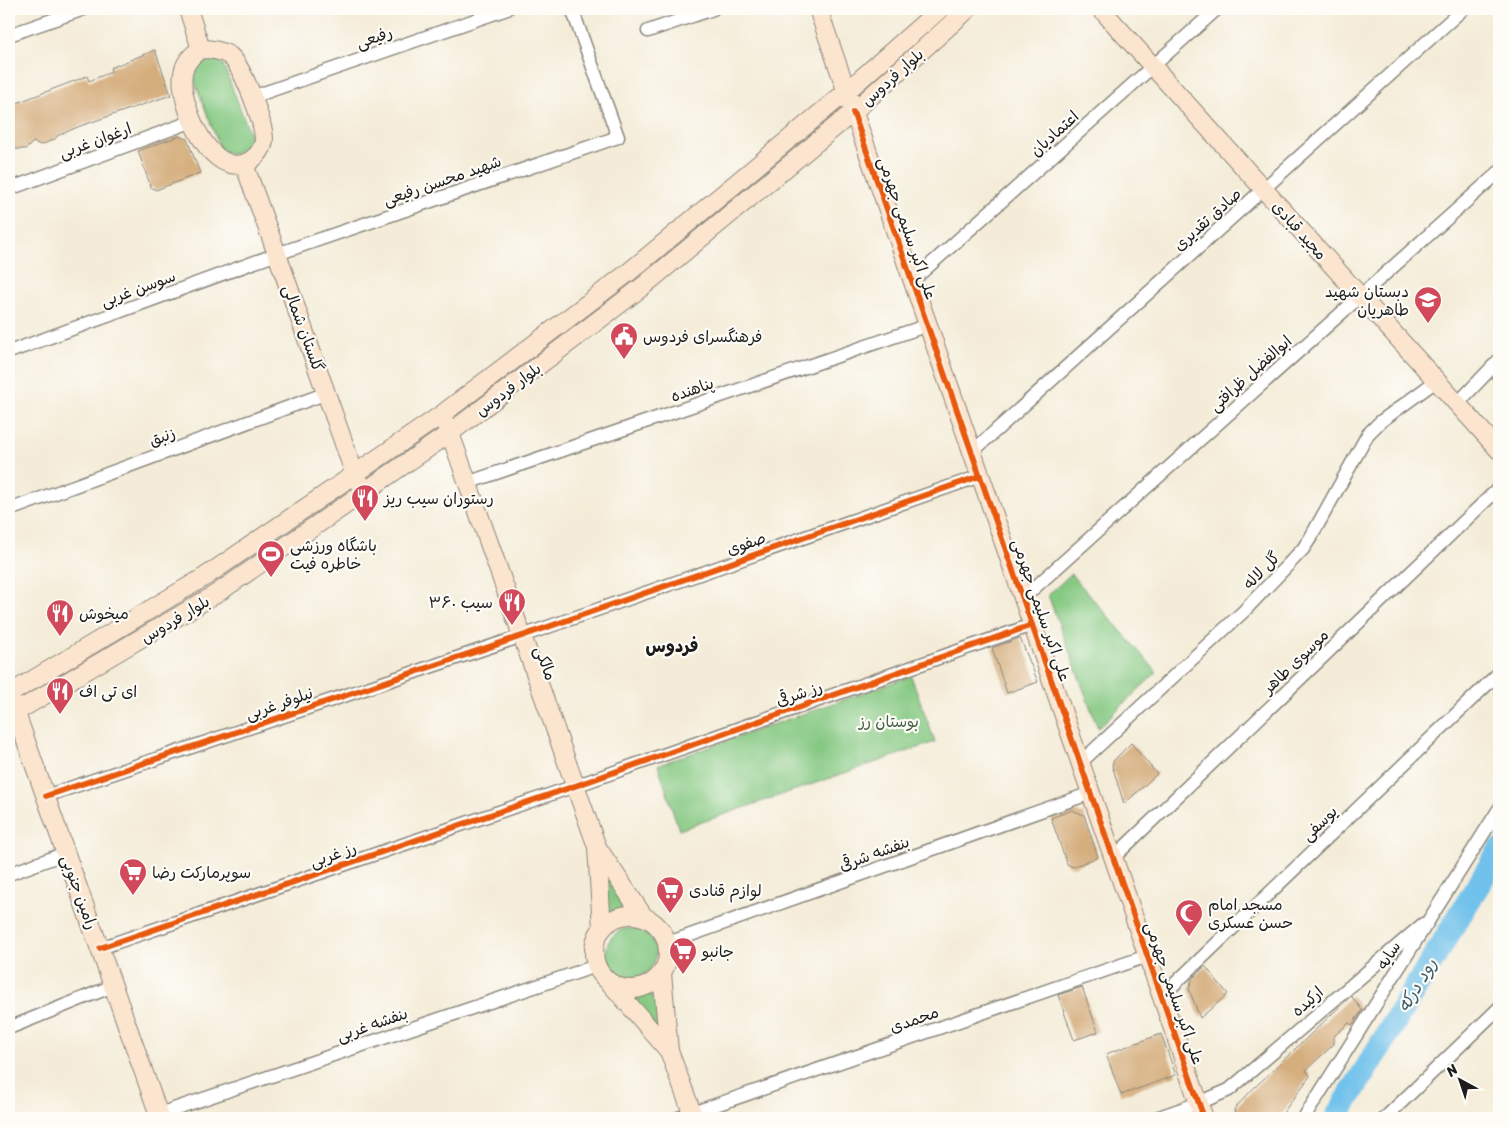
<svg xmlns="http://www.w3.org/2000/svg" width="1508" height="1127" font-family="Sriracha,'Playpen Sans Arabic',sans-serif">
<style>
.green{fill:#86c983;stroke:#517250}
.lines{fill:none;stroke-linecap:round;stroke-linejoin:round}
.river{stroke:#6fc1eb;stroke-width:24}
.building{fill:#d5ae7e}
.street-casing{stroke:#88847a;stroke-width:15}
.secondary-casing{stroke:#88847a;stroke-width:20}
.street{stroke:#fff;stroke-width:12}
.secondary{stroke:#fce5cf;stroke-width:18}
.cycleway-casing{stroke:#fdfcf7;stroke-width:9}
.cycleway{stroke:#e8590c;stroke-width:6}
.labels{text-anchor:middle;stroke-width:4.5;stroke-linejoin:round;paint-order:stroke}
.street-label{font-size:16px;fill:#1c1c1c;stroke:#fdfcf7}
.poi-label{font-size:16px;fill:#1c1c1c;stroke:#fdfcf7;text-anchor:start}
.park-label{font-size:16px;fill:#466145;stroke:#fdfcf7}
.neighbourhood-label{font-size:18px;font-weight:bold;fill:#1c1c1c;stroke:#fdfcf7}
.water-label{font-size:18px;font-style:italic;fill:#3d5e6f;stroke:#fdfcf7}
</style>
<rect width="100%" height="100%" fill="#fdfcf7"/>
<filter id="ink" filterUnits="userSpaceOnUse"><feTurbulence type="fractalNoise" baseFrequency=".02" numOctaves="2"/><feDisplacementMap in="SourceGraphic" scale="10" xChannelSelector="R" yChannelSelector="G"/><feConvolveMatrix kernelMatrix="1 2 1 2 8 2 1 2 1" color-interpolation-filters="sRGB"/></filter>
<filter id="wash" filterUnits="userSpaceOnUse"><feTurbulence type="fractalNoise" baseFrequency=".0096" numOctaves="4" result="noise"/><feDisplacementMap in="SourceGraphic" scale="20" xChannelSelector="R" yChannelSelector="G"/><feGaussianBlur stdDeviation="1.12" result="paint"/><feColorMatrix in="noise" values="0 0 0 0 0 0 0 0 0 0 0 0 0 0 0 0 0 1.4 0 .05"/><feComposite in="paint" operator="in"/></filter>
<g filter="url(#wash)">
<rect width="100%" height="100%" fill="#f4ecd8"/>
<g class="green">
<path d="M216,59l7,5 29,75c-9,13 -16,18 -31,12l-29,-77c9,-11 11,-13 24,-15z"/>
<path d="M1071,574l86,98 -59,56 -50,-133z"/>
<path d="M911,676l24,66 -256,88 -21,-65z"/>
<path d="M604,870l22,37 -19,7z"/>
<circle cx="631" cy="953" r="25"/>
<path d="M657,990l5,46 -28,-36z"/>
</g>
<g class="lines">
<path class="river" d="M1336,1118l163,-267"/>
</g>
<g id="blocks">
<g class="building">
<path d="M155,50l16,45 -91,31 -23,10 -2,3 -14,6 -8,-3 -7,7h-11l-6,-19v-24l78,-30 2,5 22,-9 -1,-4z"/>
<path d="M179,136l8,3 13,34 -44,17 -5,-3 -13,-36z"/>
<path d="M1020,638l18,44 -31,11 -15,-45z"/>
<path d="M1131,743l26,31 -33,30 -12,-39 2,-5z"/>
<path d="M1072,810l12,5 14,42 -25,10 -6,-3 -16,-46z"/>
<path d="M1205,966l23,28 -28,24 -11,-29 3,-10z"/>
<path d="M1082,987l16,45 -24,8 -16,-45z"/>
<path d="M1351,996l11,14 -10,15 -3,-2 -15,13v8l-28,26 4,6 -30,41 -5,1h-39l-2,-9 19,-20z"/>
<path d="M1161,1034l15,41 -55,20 -15,-41z"/>
</g>
</g>
</g>
<g filter="url(#ink)">
<use href="#blocks" fill-opacity="0" stroke="#88847a" stroke-width="1"/>
<g class="lines">
<g class="street-casing">
<g id="street">
<path d="M648,31l65,-22"/>
<path d="M9,35l75,-26"/>
<path d="M252,97l255,-88"/>
<path d="M9,189l184,-68"/>
<path d="M912,281l305,-272"/>
<path d="M9,352l268,-98 341,-117 -46,-128"/>
<path d="M1457,404l42,-44"/>
<path d="M972,452l491,-443"/>
<path d="M467,483l461,-158"/>
<path d="M9,510l318,-117"/>
<path d="M1023,598l476,-426"/>
<path d="M1080,763l164,-152 59,-62 8,-12 57,-103 12,-12 56,-41"/>
<path d="M46,796l476,-160 458,-160"/>
<path d="M1113,858l386,-370"/>
<path d="M9,874l57,-21"/>
<path d="M668,943l423,-150"/>
<path d="M100,948l475,-162 457,-161"/>
<path d="M1161,997l338,-324"/>
<path d="M9,1028l104,-42"/>
<path d="M159,1114l437,-148"/>
<path d="M678,1118l469,-162"/>
<path d="M1156,1118l43,-15 30,-13 194,-166"/>
<path d="M1304,1118l195,-309"/>
<path d="M1385,1118l114,-110"/>
</g>
</g>
<g class="secondary-casing">
<g id="secondary">
<path d="M188,9l13,40"/>
<path d="M818,9l386,1109"/>
<path d="M1101,9l398,441"/>
<path d="M201,49c11,0 20,1 29,7 13,11 34,67 34,84 -1,11 -11,21 -21,24 -36,9 -65,-64 -60,-91 2,-11 10,-19 18,-24z"/>
<path d="M244,164l33,90 78,221 5,8"/>
<path d="M445,423l5,10 147,414 47,70"/>
<path d="M9,694l197,-118 235,-161 188,-143 218,-181 93,-82"/>
<path d="M12,702l148,416"/>
<path d="M9,716l207,-122 234,-161 192,-146 211,-175 115,-103"/>
<path d="M597,847l5,82"/>
<circle cx="631" cy="952" r="37"/>
<path d="M662,973l7,78 25,67"/>
<path d="M611,984l58,67"/>
</g>
</g>
<use href="#street" class="street"/>
<use href="#secondary" class="secondary"/>
<g class="cycleway-casing">
<g id="cycleway">
<path d="M853,112l351,1006"/>
<path d="M46,796l476,-160 458,-160"/>
<path d="M100,948l475,-162 457,-161"/>
</g>
</g>
<use href="#cycleway" class="cycleway"/>
</g>
</g>
<defs>
<g id="school-pin" transform="scale(1.4375)"><path d="M0 17L-7.5 6A9.5 9.5 0 1 1 7.5 6Z" fill="#d1495b" stroke="#fdfcf7"/><path d="M0-5L7-2L0 1L-7-2ZM-4 1L0 2.5L4 1V4Q0 6-4 4Z" fill="#fff"/></g>
<g id="civic-pin" transform="scale(1.4375)"><path d="M0 17L-7.5 6A9.5 9.5 0 1 1 7.5 6Z" fill="#d1495b" stroke="#fdfcf7"/><path d="M-.6-6.5H3V-4.5H.6V-3L4-1V1h2V6H-6V1h2V-1L-.6-3ZM-1.2 2.5V6h2.4V2.5Z" fill="#fff"/></g>
<g id="restaurant-pin" transform="scale(1.4375)"><path d="M0 17L-7.5 6A9.5 9.5 0 1 1 7.5 6Z" fill="#d1495b" stroke="#fdfcf7"/><path d="M-5-6h1v4h1v-4h1v4h1v-4h1v5L-1.5 .5V6h-2V.5L-5-1ZM5-6V6H3V1.5H1.5Q1.5-4 5-6Z" fill="#fff"/></g>
<g id="stadium-pin" transform="scale(1.4375)"><path d="M0 17L-7.5 6A9.5 9.5 0 1 1 7.5 6Z" fill="#d1495b" stroke="#fdfcf7"/><path d="M0-5a6.5 5 0 1 0 0 10a6.5 5 0 1 0 0-10ZM-3.5-1.8h7v3.6h-7Z" fill="#fff"/></g>
<g id="supermarket-pin" transform="scale(1.4375)"><path d="M0 17L-7.5 6A9.5 9.5 0 1 1 7.5 6Z" fill="#d1495b" stroke="#fdfcf7"/><path d="M-6-5.5h2.5l.6 2H6L4.5 2H-2.5L-4.4-4H-6ZM-1.5 3.2a1.3 1.3 0 1 0 .1 0ZM3 3.2a1.3 1.3 0 1 0 .1 0Z" fill="#fff"/></g>
<g id="mosque-pin" transform="scale(1.4375)"><path d="M0 17L-7.5 6A9.5 9.5 0 1 1 7.5 6Z" fill="#d1495b" stroke="#fdfcf7"/><path d="M3.5-4.9A6 6 0 1 0 3.5 4.9A5 5 0 1 1 3.5-4.9Z" fill="#fff"/></g>
</defs>
<g fill-rule="evenodd">
<use href="#school-pin" x="1428" y="300"/>
<use href="#civic-pin" x="624" y="336"/>
<use href="#restaurant-pin" x="365" y="498"/>
<use href="#stadium-pin" x="271" y="554"/>
<use href="#restaurant-pin" x="512" y="602"/>
<use href="#restaurant-pin" x="60" y="613"/>
<use href="#restaurant-pin" x="60" y="691"/>
<use href="#supermarket-pin" x="133" y="872"/>
<use href="#supermarket-pin" x="670" y="890"/>
<use href="#mosque-pin" x="1189" y="913"/>
<use href="#supermarket-pin" x="683" y="951"/>
</g>
<g class="labels">
<g class="street-label">
<text transform="translate(374 37) rotate(-19)" y="6">رفیعی</text>
<text transform="translate(892 77) rotate(-42)" y="6">بلوار فردوس</text>
<text transform="translate(1054 133) rotate(-42)" y="6">اعتمادیان</text>
<text transform="translate(95 140) rotate(-20)" y="6">ارغوان غربی</text>
<text transform="translate(442 180) rotate(-19)" y="6">شهید محسن رفیعی</text>
<text transform="translate(1207 219) rotate(-42)" y="6">صادق تقدیری</text>
<text transform="translate(908 228) rotate(71)" y="6">علی اکبر سلیمی جهرمی</text>
<text transform="translate(1300 230) rotate(48)" y="6">مجید قبادی</text>
<text transform="translate(138 288) rotate(-20)" y="6">سوسن غربی</text>
<text transform="translate(304 328) rotate(70)" y="6">گلستان شمالی</text>
<text transform="translate(1250 373) rotate(-42)" y="6">ابوالفضل ظرافتی</text>
<text transform="translate(508 389) rotate(-37)" y="6">بلوار فردوس</text>
<text transform="translate(692 389) rotate(-19)" y="6">پناهنده</text>
<text transform="translate(162 436) rotate(-20)" y="6">زنبق</text>
<text transform="translate(746 543) rotate(-19)" y="6">صفوی</text>
<text transform="translate(1261 570) rotate(-46)" y="6">گل لاله</text>
<text transform="translate(1042 610) rotate(71)" y="6">علی اکبر سلیمی جهرمی</text>
<text transform="translate(175 619) rotate(-31)" y="6">بلوار فردوس</text>
<text transform="translate(1295 661) rotate(-44)" y="6">موسوی طاهر</text>
<text transform="translate(546 663) rotate(70)" y="6">مالکی</text>
<text transform="translate(799 693) rotate(-19)" y="6">رز شرقی</text>
<text transform="translate(279 703) rotate(-19)" y="6">نیلوفر غربی</text>
<text transform="translate(1319 823) rotate(-44)" y="6">یوسفی</text>
<text transform="translate(874 853) rotate(-20)" y="6">بنفشه شرقی</text>
<text transform="translate(333 854) rotate(-19)" y="6">رز غربی</text>
<text transform="translate(80 892) rotate(70)" y="6">رامین جنوبی</text>
<text transform="translate(1388 955) rotate(-58)" y="6">سایه</text>
<text transform="translate(1175 993) rotate(71)" y="6">علی اکبر سلیمی جهرمی</text>
<text transform="translate(1307 1001) rotate(-41)" y="6">ارکیده</text>
<text transform="translate(914 1019) rotate(-19)" y="6">محمدی</text>
<text transform="translate(372 1024) rotate(-19)" y="6">بنفشه غربی</text>
</g>
<g class="poi-label">
<text x="1409" y="297" text-anchor="end">دبستان شهید<tspan x="1409" dy="18">طاهریان</tspan></text>
<text x="643" y="342">فرهنگسرای فردوس</text>
<text x="384" y="504">رستوران سیب ریز</text>
<text x="290" y="551">باشگاه ورزشی<tspan x="290" dy="18">خاطره فیت</tspan></text>
<text x="493" y="608" text-anchor="end">سیب ۳۶۰</text>
<text x="79" y="619">میخوش</text>
<text x="79" y="697">ای تی اف</text>
<text x="152" y="878">سوپرمارکت رضا</text>
<text x="689" y="896">لوازم قنادی</text>
<text x="1208" y="910">مسجد امام<tspan x="1208" dy="18">حسن عسکری</tspan></text>
<text x="702" y="957">جانبو</text>
</g>
<g class="park-label">
<text x="889" y="727">بوستان رز</text>
</g>
<g class="neighbourhood-label">
<text x="672" y="652">فردوس</text>
</g>
<g class="water-label">
<text transform="translate(1417 985) rotate(-59)" y="6">رود درکه</text>
</g>
</g>
<rect width="1508" height="1127" fill="none" stroke="#fdfcf7" stroke-width="30"/>
<g transform="translate(1460 1080) rotate(320)" stroke="#fdfcf7" stroke-width="4" paint-order="stroke">
<path d="M0-4L9 19L0 12L-9 19Z" fill="#1c1c1c"/>
<text y="-8" font-size="14" font-weight="bold" text-anchor="middle" fill="#1c1c1c">N</text>
</g>
</svg>
